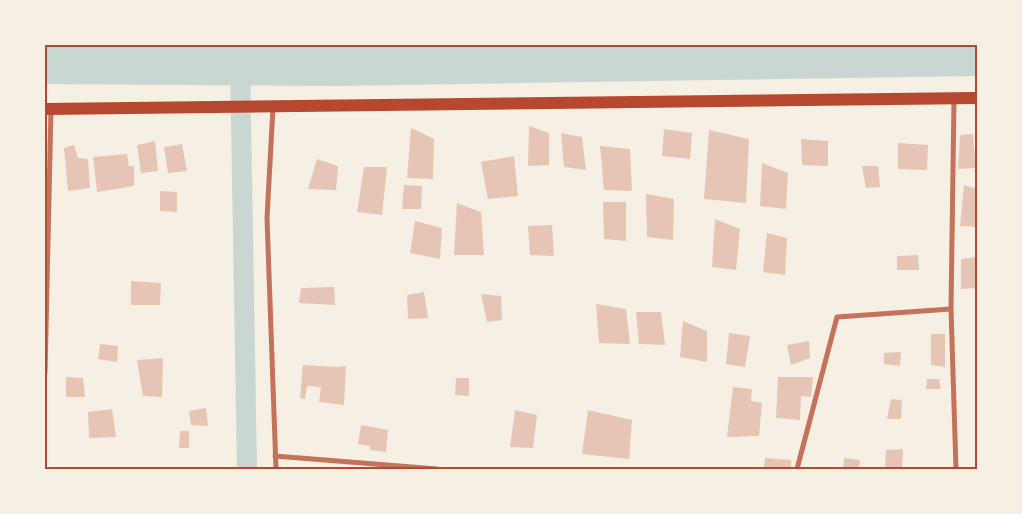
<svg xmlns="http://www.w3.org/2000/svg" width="1022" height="514" font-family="'IBM Plex Sans',sans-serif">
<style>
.water{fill:#c9d6d2}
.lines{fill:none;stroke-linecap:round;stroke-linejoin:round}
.canal{stroke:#c9d6d2;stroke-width:20}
.building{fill:#e6c5b7}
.minor{stroke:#c5725c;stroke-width:5}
.primary{stroke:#b5482f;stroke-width:12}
.neatline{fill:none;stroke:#b5482f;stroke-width:2}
</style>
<rect width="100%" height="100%" fill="#f6efe4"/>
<path class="water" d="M45,45h932v31l-639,10 -293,-2z"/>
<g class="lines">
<path class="canal" d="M240,60l7,409"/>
</g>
<g class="building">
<path d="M529,126l20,7v32l-21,1z"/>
<path d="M411,128l23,11 -1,40 -26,-1z"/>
<path d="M664,129l28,4 -2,26 -28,-3z"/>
<path d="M709,130l40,9 -3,64 -42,-4z"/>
<path d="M561,133l21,4 4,33 -22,-3z"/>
<path d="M973,134l3,34 -18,1 2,-34z"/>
<path d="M801,139l27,2v25l-26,-1z"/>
<path d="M155,141l3,30 -17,2 -4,-28z"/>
<path d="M898,143l30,2 -1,25 -29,-1z"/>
<path d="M182,144l5,27 -19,2 -4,-26z"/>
<path d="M74,145l4,13 10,1 2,29 -22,3 -4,-43z"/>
<path d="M600,146l30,3 2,42 -28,-1z"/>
<path d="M127,154l2,12h5v20l-37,6 -4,-35z"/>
<path d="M514,156l4,40 -30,3 -7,-37z"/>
<path d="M317,159l21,7 -2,24 -28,-1z"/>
<path d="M762,163l26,10 -2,36 -26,-3z"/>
<path d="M862,166h16l2,21 -14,1z"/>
<path d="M364,167h23l-5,48 -25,-3z"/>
<path d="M404,185l18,1 -1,23h-19z"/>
<path d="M964,185l13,4v38l-17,-1z"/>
<path d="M160,191l17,1v20l-17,-1z"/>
<path d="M646,194l28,5 -1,41 -26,-3z"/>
<path d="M603,202h23v39l-22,-2z"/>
<path d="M457,203l24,9 3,43h-30z"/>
<path d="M715,219l25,10 -4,41 -24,-3z"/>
<path d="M415,221l27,7 -2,31 -30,-6z"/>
<path d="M552,225l2,31 -24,-1 -2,-29z"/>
<path d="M767,233l20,5 -2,37 -22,-3z"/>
<path d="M918,255l1,15h-22v-14z"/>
<path d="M977,257v31l-16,1v-30z"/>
<path d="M131,281l30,2 -1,22h-29z"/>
<path d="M334,287l1,18 -36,-2 2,-15z"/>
<path d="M424,292l4,26 -20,1 -1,-24z"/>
<path d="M481,294l20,2 1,24 -15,2z"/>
<path d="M596,304l30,5 4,35 -31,-1z"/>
<path d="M636,312h25l4,33 -26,-1z"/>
<path d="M683,321l24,10v31l-27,-5z"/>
<path d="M729,333l21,3 -5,31 -19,-3z"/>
<path d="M931,334h14v33l-14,-2z"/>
<path d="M809,341l1,17 -19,7 -4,-20z"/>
<path d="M100,344l18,2 -1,16 -19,-3z"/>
<path d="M901,352l-1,14 -16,-2v-11z"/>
<path d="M163,358l-1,39 -19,-1 -6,-36z"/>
<path d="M303,365l35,2 8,-1 -2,39 -25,-3 2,-15 -14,-1 -2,13 -5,-1z"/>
<path d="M66,377l17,1 2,19h-19z"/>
<path d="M778,377h35l-2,20 -10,-1 -1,24 -24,-2z"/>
<path d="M456,378h13v18l-14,-1z"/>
<path d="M927,379h12l2,10h-15z"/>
<path d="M733,387l19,2 -1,12 11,2 -3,33 -32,1z"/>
<path d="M891,399l11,1 -1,19h-14z"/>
<path d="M206,408l2,18 -17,-1 -2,-14z"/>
<path d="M112,409l4,28 -27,1 -1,-26z"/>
<path d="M515,410l22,5 -4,33 -23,-1z"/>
<path d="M588,410l44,10 -3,39 -47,-5z"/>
<path d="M361,425l27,5 -2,22 -16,-2v-4l-12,-2z"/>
<path d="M180,431h9v17h-10z"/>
<path d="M903,449l-1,20h-17l1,-19z"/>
<path d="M765,458l26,2v9h-27z"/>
<path d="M844,458l16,2 -1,9h-16z"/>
</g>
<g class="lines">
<g class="minor">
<path d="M954,99l-3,210 5,160"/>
<path d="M273,107l-6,111 9,251"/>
<path d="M45,373l6,-264"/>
<path d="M275,456l162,13"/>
<path d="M797,469l40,-152 114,-8"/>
</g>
<path class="primary" d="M45,109l932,-11"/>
</g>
<rect width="1022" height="514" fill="none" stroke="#f6efe4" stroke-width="92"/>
<rect x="46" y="46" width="930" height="422" class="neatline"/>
</svg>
